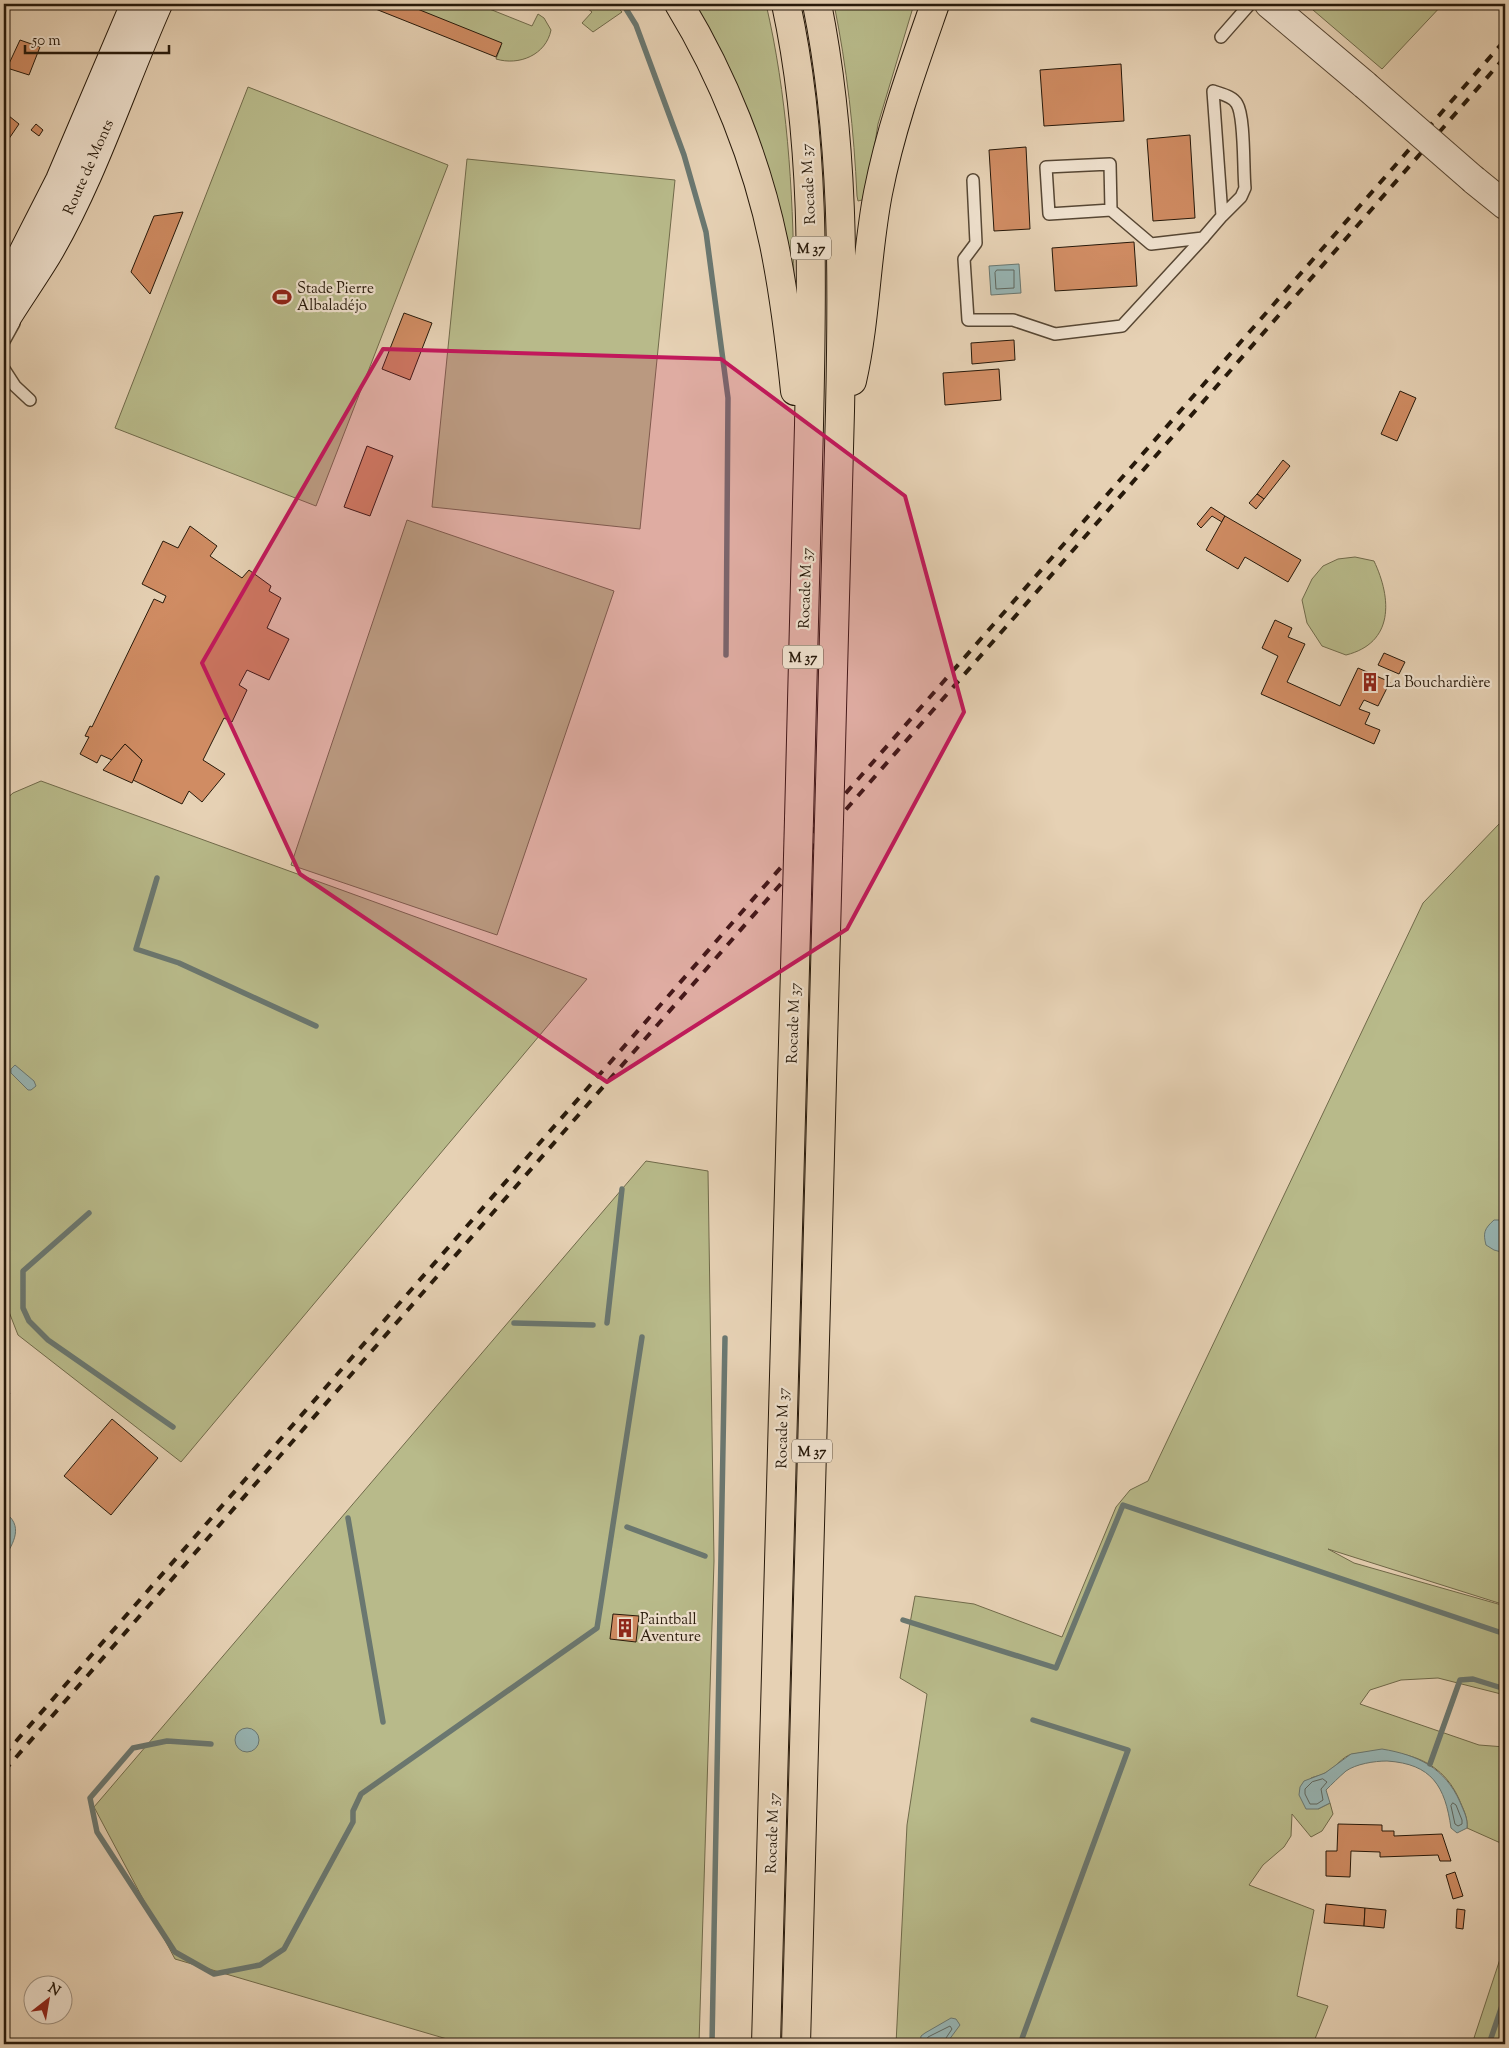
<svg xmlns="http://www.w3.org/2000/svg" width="1509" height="2048" font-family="'Sorts Mill Goudy',serif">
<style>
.green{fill:#b8ba8a;stroke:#706a4a}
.water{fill:#97b5b4;stroke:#6a7770}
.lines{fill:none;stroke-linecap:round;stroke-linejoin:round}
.shore{stroke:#5f675f;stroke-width:1}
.stream{stroke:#6a7770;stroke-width:5.5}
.building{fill:#d08c63;stroke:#27190a}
.service-casing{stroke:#574734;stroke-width:14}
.tertiary-casing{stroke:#574734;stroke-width:30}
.secondary-casing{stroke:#27190a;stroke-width:30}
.trunk-casing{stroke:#27190a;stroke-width:30}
.service{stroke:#efe1ce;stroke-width:11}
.tertiary{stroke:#efe1ce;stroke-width:28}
.secondary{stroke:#efe1ce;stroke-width:28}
.trunk{stroke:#e6d1b4;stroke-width:28}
.rail{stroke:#27190a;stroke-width:4;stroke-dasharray:9 9;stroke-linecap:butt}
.tertiary-bridge-casing{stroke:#574734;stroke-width:30;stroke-linecap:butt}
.trunk-bridge-casing{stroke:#27190a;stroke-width:30;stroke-linecap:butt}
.tertiary-bridge{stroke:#efe1ce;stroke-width:28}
.trunk-bridge{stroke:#e6d1b4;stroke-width:28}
.marked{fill:#c2185b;fill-opacity:0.2;stroke:#c2185b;stroke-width:4;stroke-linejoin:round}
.labels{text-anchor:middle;stroke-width:4.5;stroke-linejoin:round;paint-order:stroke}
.shield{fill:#efe1ce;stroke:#635545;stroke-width:1}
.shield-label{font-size:14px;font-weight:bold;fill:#27190a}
.street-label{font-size:15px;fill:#27190a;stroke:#efe1ce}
.poi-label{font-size:15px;fill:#27190a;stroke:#efe1ce;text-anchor:start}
</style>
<rect width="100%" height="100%" fill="#e6d1b4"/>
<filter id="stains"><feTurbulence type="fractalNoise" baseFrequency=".004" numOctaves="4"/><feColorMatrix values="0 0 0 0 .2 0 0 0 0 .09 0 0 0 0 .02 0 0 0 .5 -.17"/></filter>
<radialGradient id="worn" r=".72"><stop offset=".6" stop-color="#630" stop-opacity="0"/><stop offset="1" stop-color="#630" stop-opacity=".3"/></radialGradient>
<g class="green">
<path d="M396,4h81l55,22 6,-12 6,4 7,12c-5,25 -32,36 -55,29l5,-13z"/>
<path d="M582,4h33l7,8 -29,20 -11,-9 10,-11z"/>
<path d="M689,4h77c21,90 27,185 28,277z"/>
<path d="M834,4h80l-36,120 -12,75 -8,2 -1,-5c-3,-65 -10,-128 -23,-192z"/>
<path d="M1306,4h137l-61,65z"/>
<path d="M248,87l200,78 -132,341 -201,-78z"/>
<path d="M467,159l208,21 -35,349 -208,-22z"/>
<path d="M407,520l207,71 -117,344 -206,-70z"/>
<path d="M1355,557l19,4c18,38 20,82 -28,94l-24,-9 -15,-23 -5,-23 10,-21 11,-13 15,-7z"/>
<path d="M41,781l546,198 -406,483 -163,-127 -14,-36v-498l9,-8z"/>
<path d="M1500,823l5,2v780l-177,-56 26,14 151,43v89l-67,-17 -37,2 -31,10 -10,14 119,41 26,2v98l-38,-17c1,-11 -4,-19 -8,-29 -19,-43 -62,-52 -106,-45 -10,1 -18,15 -28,19 -4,3 -10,3 -14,5l7,31 12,-6 3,11 -11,17 -11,6 -19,-23 -1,22 -7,11 -21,18 -14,20 65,25 -17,86 31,10 -15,38h-417l11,-219 20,-131 -27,-16 15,-82 59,8 88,33 54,-130 14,-17 18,-9 275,-578z"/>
<path d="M646,1161l62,10 6,390 -15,483h-235l-289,-85 -81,-152z"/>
<path d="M1505,1943v101h-33l32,-97z"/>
</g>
<g class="water">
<path d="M1019,264l2,29 -30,2 -2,-29z"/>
<path d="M15,1065l19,16 2,5 -5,4h-3l-17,-17v-4z"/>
<path d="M1494,1220h11v33l-11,-3 -8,-5c-3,-12 -2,-16 8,-25z"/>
<path d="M4,1512c20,13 10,31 0,46z"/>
<circle cx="247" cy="1740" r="12"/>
<path d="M1382,1749c36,6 63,19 78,53 4,10 8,16 7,26l-10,5 -6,-5c-6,-42 -19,-64 -64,-67 -13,0 -31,3 -41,10 -7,6 -14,13 -20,19l4,13 -12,6h-12l-7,-14 1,-8 4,-6 21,-8 26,-19z"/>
<path d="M951,2018l5,1 4,6 -14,19h-26l1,-8 4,-3z"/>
</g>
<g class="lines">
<g class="shore">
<path d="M997,270h17v18l-18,1 -1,-16z"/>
<path d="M1323,1779l4,3 -6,7 2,11 -6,4h-7l-5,-10v-5l7,-7z"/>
<path d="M1453,1803l3,2 6,15v4l-4,2 -3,-2 -4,-18z"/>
<path d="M925,2044l3,-7 22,-11 2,3 -10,15"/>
</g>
<g class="stream">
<path d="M623,4l13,21 48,130 22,77 22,166 -2,257"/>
<path d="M157,878l-21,71 43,14 137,63"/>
<path d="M89,1213l-66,58v37l6,13 19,19 125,87"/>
<path d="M514,1323l79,2"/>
<path d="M607,1323l15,-134"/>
<path d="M348,1518l35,204"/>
<path d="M627,1527l78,29"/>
<path d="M903,1620l153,48 67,-163 382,129"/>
<path d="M211,1744l-44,-3 -34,7 -43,50 7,34 78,120 39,22 46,-9 24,-16 69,-127v-11l8,-17 236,-166 45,-291"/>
<path d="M1430,1764l30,-84 13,-1 32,10"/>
<path d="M712,2044l13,-706"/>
<path d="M1020,2044l108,-294 -95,-30"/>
<path d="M1489,2044l16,-47"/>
</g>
</g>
<g class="building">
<path d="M363,4h42l97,39 -6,14z"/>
<path d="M20,40l20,7 -11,28 -22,-7z"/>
<path d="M1121,64l3,57 -80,5 -4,-56z"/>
<path d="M4,112l15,12 -15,22z"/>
<path d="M36,124l7,6 -4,6 -8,-6z"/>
<path d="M1190,135l5,83 -42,3 -6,-82z"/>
<path d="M1026,147l4,82 -36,2 -5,-81z"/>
<path d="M183,212l-33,82 -19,-22 23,-56z"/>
<path d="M1134,242l3,44 -82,5 -3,-43z"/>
<path d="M404,313l28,10 -22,57 -28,-11z"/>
<path d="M1014,340l1,20 -43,4 -1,-21z"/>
<path d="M999,369l2,31 -56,5 -2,-32z"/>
<path d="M1400,391l16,7 -19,43 -16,-7z"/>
<path d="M367,446l26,10 -23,60 -26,-9z"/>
<path d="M1283,460l7,6 -26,33 -7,-5z"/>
<path d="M1257,494l7,5 -8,10 -7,-6z"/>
<path d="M1211,507l14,9 -3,6 -10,-6 -11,12 -4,-4z"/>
<path d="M1225,516l76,44 -13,22 -43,-25 -7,12 -32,-19z"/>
<path d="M190,526l27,20 -7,10 32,22 7,-8 22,16 -2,5 12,7 -14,30 22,11 -20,41 -22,-10 -8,15 8,5 -15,32 -8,-4 -21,42 22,14 -23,28 -13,-11 -7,13 -49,-24 9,-20 -17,-16 -13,16 -11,-5 -4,8 -17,-9 9,-17 -4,-1 5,-10 2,1 62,-128 9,4 3,-7 -24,-12 21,-43 15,7z"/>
<path d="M1275,620l17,8 -4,9 17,7 -18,38 53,24 18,-38 32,14 -12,24 -14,-6 -5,9 11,4 -5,11 15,6 -6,14 -113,-50 17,-38 -16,-8z"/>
<path d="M1384,653l21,9 -6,12 -21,-9z"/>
<path d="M125,744l17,16 -10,23 -29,-13z"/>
<path d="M4,1388l6,5 -6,8z"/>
<path d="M112,1419l46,39 -47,57 -47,-39z"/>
<path d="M613,1614l26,2 -3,26 -26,-3z"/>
<path d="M1338,1824l44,1v6h12v5l48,-2 9,27h-11l-2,-6 -58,2v-5l-29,-1 -1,26 -24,-1v-25h11z"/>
<path d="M1455,1872l8,24 -10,3 -7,-24z"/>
<path d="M1326,1904l39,4 -1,18 -40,-3z"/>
<path d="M1365,1908l21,2 -2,18 -20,-2z"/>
<path d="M1457,1909l8,1 -2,19 -7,-1z"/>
</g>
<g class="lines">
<g class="service-casing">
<g id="service">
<path d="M1221,37l29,-33"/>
<path d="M973,180l3,63 -12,16 4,61h45l42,14 67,-8 81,-88"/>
<path d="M1111,210l-62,4 -3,-47 64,-3 1,46 40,34 52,-6 19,-22 -9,-125c8,3 20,5 24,13 8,13 6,65 8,84l-4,9 -19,19"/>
<path d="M4,341l10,-18"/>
<path d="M4,369l11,17 15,14"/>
</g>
</g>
<g class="tertiary-casing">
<g id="tertiary">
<path d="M1269,4l96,81"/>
<path d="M1474,180l31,25"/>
</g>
</g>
<g class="secondary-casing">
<g id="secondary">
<path d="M4,290l56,-110 75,-176"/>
<path d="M4,322c14,-23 29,-44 43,-67 45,-76 75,-170 111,-251"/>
</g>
</g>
<g class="trunk-casing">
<g id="trunk">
<path d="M679,4c44,72 78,157 95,240 10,49 16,98 21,147"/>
<path d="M786,4c30,138 26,280 23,421 -3,131 -7,263 -10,394"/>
<path d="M817,4c27,134 26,270 23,407 -3,124 -7,248 -10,373"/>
<path d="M852,381c14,-62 14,-126 26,-188 13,-66 35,-126 57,-189"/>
<path d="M766,2044l31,-1150"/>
<path d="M796,2044l32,-1186"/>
</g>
</g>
<use href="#service" class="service"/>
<use href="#tertiary" class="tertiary"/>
<use href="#secondary" class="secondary"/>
<use href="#trunk" class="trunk"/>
<g class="rail">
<path d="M4,1755l1501,-1715"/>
<path d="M4,1771l1501,-1714"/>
</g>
<g class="tertiary-bridge-casing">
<path id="tertiary-bridge" d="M1365,85l109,95"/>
</g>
<g class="trunk-bridge-casing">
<g id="trunk-bridge">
<path d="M828,858l2,-74"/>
<path d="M797,894l2,-75"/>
</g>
</g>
<use href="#tertiary-bridge" class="tertiary-bridge"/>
<use href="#trunk-bridge" class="trunk-bridge"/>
</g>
<path class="marked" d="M383,349l338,10 184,137 59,216 -117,217 -240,153 -307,-208 -98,-211z"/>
<defs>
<g id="stadium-bare" transform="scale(1.5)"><path d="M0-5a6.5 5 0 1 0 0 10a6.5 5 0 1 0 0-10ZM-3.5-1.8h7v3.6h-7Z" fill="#8f2418" stroke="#efe1ce" stroke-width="2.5" paint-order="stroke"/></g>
<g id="building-bare" transform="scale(1.5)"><path d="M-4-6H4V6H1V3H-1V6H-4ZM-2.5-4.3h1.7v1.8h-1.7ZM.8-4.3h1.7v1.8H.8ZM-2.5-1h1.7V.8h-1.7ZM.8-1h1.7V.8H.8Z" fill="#8f2418" stroke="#efe1ce" stroke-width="2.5" paint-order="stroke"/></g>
</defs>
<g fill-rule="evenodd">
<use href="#stadium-bare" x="282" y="297"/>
<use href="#building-bare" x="1370" y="682"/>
<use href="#building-bare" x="625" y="1628"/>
</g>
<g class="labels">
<g class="shield">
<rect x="791" y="236.5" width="40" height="23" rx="4"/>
<rect x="783" y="645.5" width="40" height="23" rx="4"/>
<rect x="792" y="1439.5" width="40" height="23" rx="4"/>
</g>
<g class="shield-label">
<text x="811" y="253">M 37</text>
<text x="803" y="662">M 37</text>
<text x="812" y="1456">M 37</text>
</g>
<g class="street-label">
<text transform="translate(88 167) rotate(-66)" y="5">Route de Monts</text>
<text transform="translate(808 184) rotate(-93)" y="5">Rocade M 37</text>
<text transform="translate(805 588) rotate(-88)" y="5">Rocade M 37</text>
<text transform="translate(793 1023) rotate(-88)" y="5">Rocade M 37</text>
<text transform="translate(782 1428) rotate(-89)" y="5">Rocade M 37</text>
<text transform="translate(772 1833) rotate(-88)" y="5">Rocade M 37</text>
</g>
<g class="poi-label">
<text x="297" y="293">Stade Pierre<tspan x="297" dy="17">Albaladéjo</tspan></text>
<text x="1385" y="687">La Bouchardière</text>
<text x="640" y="1624">Paintball<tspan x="640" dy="17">Aventure</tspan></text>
</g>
</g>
<rect width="1509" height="2048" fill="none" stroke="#e6d1b4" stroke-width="20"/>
<rect x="5" y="5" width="1499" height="2038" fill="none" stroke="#27190a" stroke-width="2.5"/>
<rect x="10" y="10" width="1489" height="2028" fill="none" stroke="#27190a"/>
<g transform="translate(48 2000) rotate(31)"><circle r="24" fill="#efe1ce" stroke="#9f9180"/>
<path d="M0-4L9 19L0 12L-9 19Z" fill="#8f2418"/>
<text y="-8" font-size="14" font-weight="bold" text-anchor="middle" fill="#27190a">N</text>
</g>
<path d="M25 45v8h144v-8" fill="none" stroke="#27190a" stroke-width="2.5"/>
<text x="32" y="45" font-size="15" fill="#27190a" stroke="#efe1ce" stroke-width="4" paint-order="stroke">50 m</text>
<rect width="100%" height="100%" filter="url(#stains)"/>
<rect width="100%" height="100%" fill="url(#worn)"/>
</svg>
